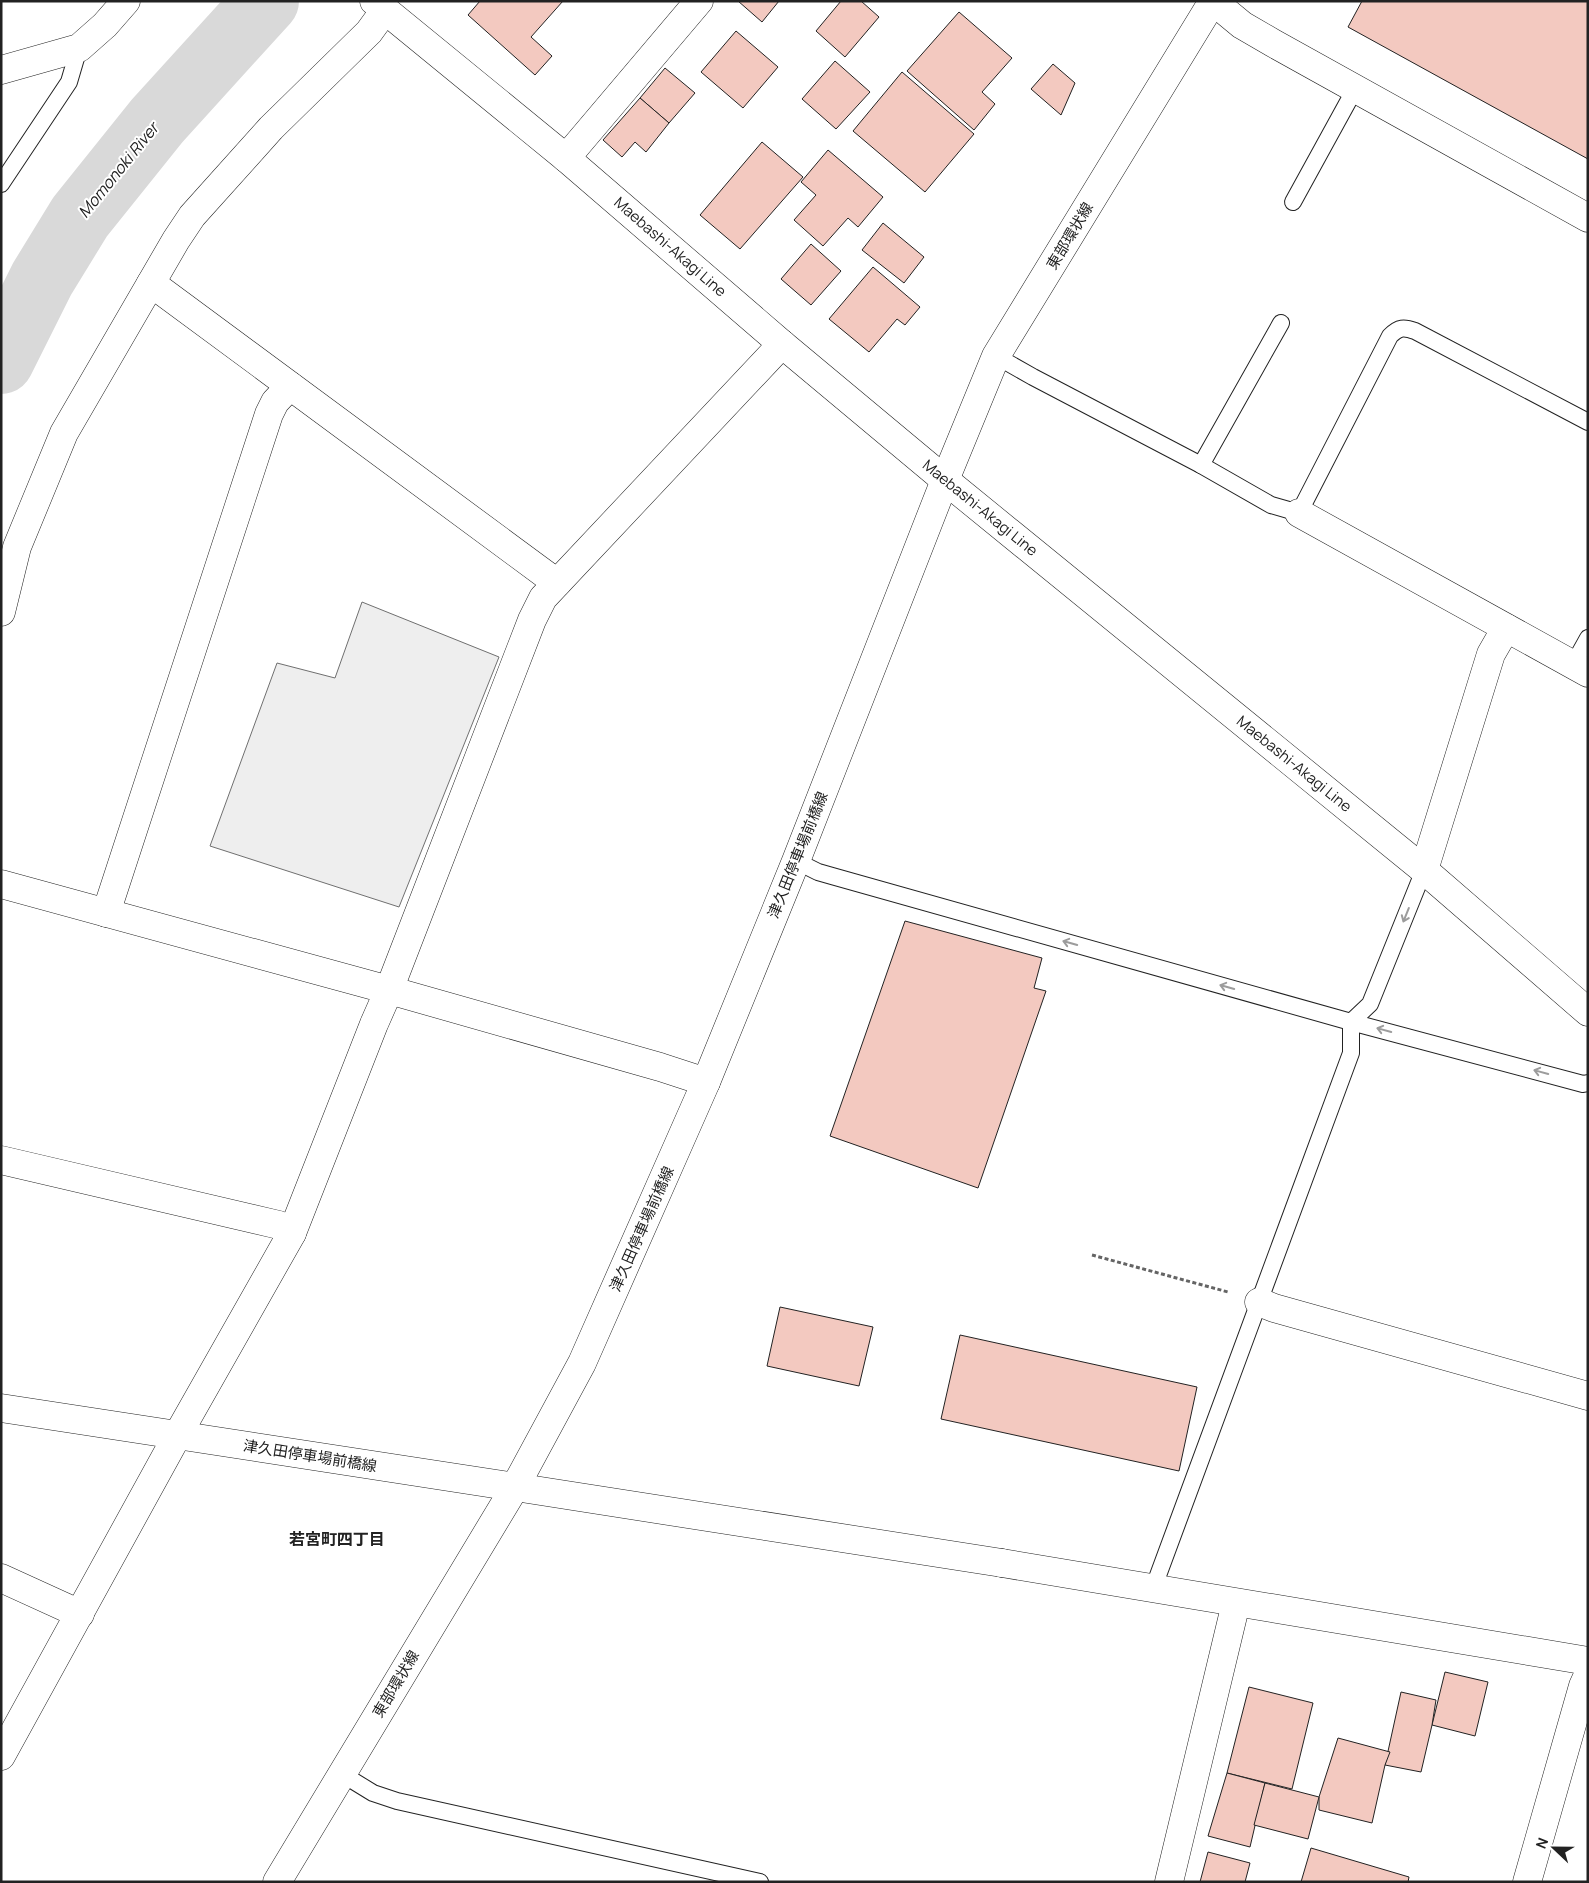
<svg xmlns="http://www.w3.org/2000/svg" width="1589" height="1883" font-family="Manrope,'Noto Sans JP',sans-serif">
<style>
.green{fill:#eee;stroke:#6f6f6f}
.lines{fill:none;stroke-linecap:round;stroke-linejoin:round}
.river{stroke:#d9d9d9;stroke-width:66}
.building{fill:#f3c9c0;stroke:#222}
.service-casing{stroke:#222;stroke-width:18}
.minor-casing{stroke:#222;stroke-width:29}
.tertiary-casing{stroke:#222;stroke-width:29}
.secondary-casing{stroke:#222;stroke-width:29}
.primary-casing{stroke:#222;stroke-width:29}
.path{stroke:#646464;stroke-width:3;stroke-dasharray:4 2.5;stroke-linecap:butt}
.service{stroke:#fff;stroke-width:16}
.minor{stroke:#fff;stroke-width:28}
.tertiary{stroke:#fff;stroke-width:28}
.secondary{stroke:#fff;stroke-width:28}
.primary{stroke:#fff;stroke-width:28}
.oneway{stroke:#9c9c9c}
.labels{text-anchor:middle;stroke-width:4;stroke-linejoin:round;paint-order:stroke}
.street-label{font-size:15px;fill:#222;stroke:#fff}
.water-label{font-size:16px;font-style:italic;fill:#222;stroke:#fff}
.neighbourhood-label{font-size:16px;font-weight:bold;fill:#222;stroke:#fff}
</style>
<rect width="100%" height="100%" fill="#fff"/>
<path class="green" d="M362,602l137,55 -100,250 -189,-61 67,-183 58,15z"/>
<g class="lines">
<path class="river" d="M1,361l41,-82 38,-62 77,-96 109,-120"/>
</g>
<g class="building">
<path d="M480,1h83l-32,36 21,19 -17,19 -67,-60z"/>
<path d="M738,1h41l-17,21z"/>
<path d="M841,1h20l18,16 -34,40 -29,-26z"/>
<path d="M1362,1h226v158l-240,-132z"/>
<path d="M959,12l53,46 -30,34 13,12 -21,26 -67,-59z"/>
<path d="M736,31l42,36 -35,41 -42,-36z"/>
<path d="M835,61l35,31 -34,37 -34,-30z"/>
<path d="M1053,64l22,19 -14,32 -30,-26z"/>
<path d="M665,68l30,25 -26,30 -29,-25z"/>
<path d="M902,72l72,62 -49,58 -72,-61z"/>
<path d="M640,98l29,25 -23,29 -11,-10 -13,15 -19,-17z"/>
<path d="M762,142l41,35 -63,72 -40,-34z"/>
<path d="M828,150l55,47 -25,30 -10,-9 -25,28 -29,-26 22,-25 -15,-13z"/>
<path d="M883,223l41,34 -20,26 -42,-33z"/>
<path d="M811,244l30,27 -30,34 -30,-26z"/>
<path d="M873,267l47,40 -15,18 -8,-6 -28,33 -40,-33z"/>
<path d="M905,921l137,37 -8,30 12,3 -68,197 -148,-52z"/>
<path d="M780,1307l93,20 -14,59 -92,-20z"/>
<path d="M960,1335l237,52 -18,84 -238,-52z"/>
<path d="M1445,1672l43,10 -13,54 -43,-11z"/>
<path d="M1249,1687l64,16 -21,86 -65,-16z"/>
<path d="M1401,1692l35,8 -4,25 -11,47 -36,-7z"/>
<path d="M1338,1738l52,14 -5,13 -13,58 -53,-13v-13z"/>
<path d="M1227,1773l38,10 -15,64 -42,-11z"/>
<path d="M1265,1783l54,14 -11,42 -54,-14z"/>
<path d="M1311,1848l98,29 -1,5h-107z"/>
<path d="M1208,1852l42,11 -5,19h-45z"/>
</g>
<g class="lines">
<g class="service-casing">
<g id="service">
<path d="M1,184l68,-102 10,-34"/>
<path d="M1293,202l62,-113"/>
<path d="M996,356l37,21 168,88 70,40 28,8 91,-177c9,-9 14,-9 25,-5l173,91"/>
<path d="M1201,465l80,-142"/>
<path d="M1573,665l15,-27"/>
<path d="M796,861l22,11 14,4 519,146 232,62 5,-1"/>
<path d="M1153,1589l198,-536v-31l19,-18 54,-134"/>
<path d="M342,1774l31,19 24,8 363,81"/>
</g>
</g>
<g class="minor-casing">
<g id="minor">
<path d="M1,70l78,-22 26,-23 21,-24"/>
<path d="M566,158l133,-157"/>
<path d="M151,283l406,300"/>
<path d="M1299,513l289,160"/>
<path d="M1,612l16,-65 47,-114 112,-193 16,-24 79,-88 98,-96 16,-22"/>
<path d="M1424,870l67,-216 15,-26"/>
<path d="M1,884l388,106 271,77 46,15"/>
<path d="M106,913l163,-499 6,-12 15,-16"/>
<path d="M1,1160l278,65 13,8"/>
<path d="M1259,1302l15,6 314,88"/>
<path d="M1002,1563l586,98"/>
<path d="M1,1578l79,36"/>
<path d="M1,1756l176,-320 115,-203 82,-209 15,-34 143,-370 11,-22 239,-254"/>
<path d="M1169,1882l67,-279"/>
<path d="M1527,1882l56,-196 5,-11"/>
</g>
</g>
<g class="tertiary-casing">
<g id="tertiary">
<path d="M1213,1l29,24 31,18 315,175"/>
<path d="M945,480l51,-124 217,-355"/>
<path d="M277,1882l238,-395 487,76"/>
</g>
</g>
<g class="secondary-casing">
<path id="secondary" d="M1,1408l514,79 67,-124 124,-281 90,-221 149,-381"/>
</g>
<g class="primary-casing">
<path id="primary" d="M374,1l192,157 216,186 163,136 479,390 164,142"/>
</g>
<path class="path" d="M1092,1255l136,37"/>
<use href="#service" class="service"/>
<use href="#minor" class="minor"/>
<use href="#tertiary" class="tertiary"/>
<use href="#secondary" class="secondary"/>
<use href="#primary" class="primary"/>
</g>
<defs><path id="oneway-shaft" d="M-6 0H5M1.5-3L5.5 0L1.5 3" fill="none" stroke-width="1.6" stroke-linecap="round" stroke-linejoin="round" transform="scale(1.25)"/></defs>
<g class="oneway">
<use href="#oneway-shaft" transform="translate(1406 915) rotate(112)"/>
<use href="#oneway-shaft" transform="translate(1070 943) rotate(-164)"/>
<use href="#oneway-shaft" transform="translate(1227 987) rotate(-164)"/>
<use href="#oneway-shaft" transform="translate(1384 1030) rotate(-165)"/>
<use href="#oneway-shaft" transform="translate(1541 1072) rotate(-165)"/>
</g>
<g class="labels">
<g class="street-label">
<text transform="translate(1070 236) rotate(-59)" y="5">東部環状線</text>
<text transform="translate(670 247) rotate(41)" y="5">Maebashi-Akagi Line</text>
<text transform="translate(980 508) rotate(39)" y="5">Maebashi-Akagi Line</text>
<text transform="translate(1294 764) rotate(39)" y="5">Maebashi-Akagi Line</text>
<text transform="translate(798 855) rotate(-68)" y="5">津久田停車場前橋線</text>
<text transform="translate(642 1229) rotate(-66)" y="5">津久田停車場前橋線</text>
<text transform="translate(310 1456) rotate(9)" y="5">津久田停車場前橋線</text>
<text transform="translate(396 1684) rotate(-59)" y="5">東部環状線</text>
</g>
<g class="water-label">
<text transform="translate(118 170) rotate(-51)" y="6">Momonoki River</text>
</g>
<g class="neighbourhood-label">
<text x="337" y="1545">若宮町四丁目</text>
</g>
</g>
<rect width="1589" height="1883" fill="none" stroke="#222222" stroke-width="5"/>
<g transform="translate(1554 1848) rotate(292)" stroke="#ffffff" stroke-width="4" paint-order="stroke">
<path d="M0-4L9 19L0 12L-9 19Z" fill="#222222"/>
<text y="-8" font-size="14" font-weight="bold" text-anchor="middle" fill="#222222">N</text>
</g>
</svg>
